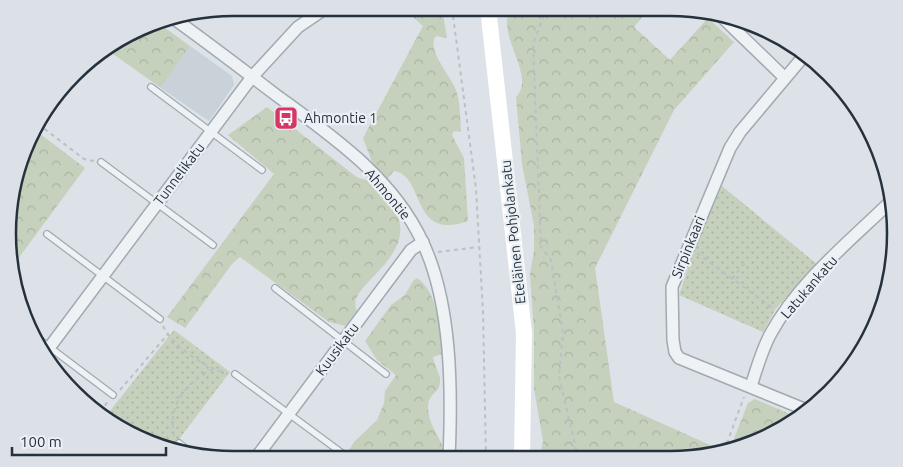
<svg xmlns="http://www.w3.org/2000/svg" width="903" height="467" font-family="Ubuntu,sans-serif">
<style>
.built{fill:#c9d1d9}
.forest{fill:url(#forest-crowns)}
.park{fill:url(#park-dots)}
.lines{fill:none;stroke-linecap:round;stroke-linejoin:round}
.service-casing{stroke:#a1aab1;stroke-width:8}
.minor-casing{stroke:#a1aab1;stroke-width:14}
.path{stroke:#bac0c5;stroke-width:2;stroke-dasharray:4 4;stroke-linecap:butt}
.service{stroke:#eef2f5;stroke-width:5.5}
.minor{stroke:#eef2f5;stroke-width:11}
.secondary{stroke:#fff;stroke-width:16}
.labels{text-anchor:middle;stroke-width:4.5;stroke-linejoin:round;paint-order:stroke}
.poi-label{font-size:14px;fill:#25323e;stroke:#ebf0f5;text-anchor:start}
.street-label{font-size:14px;fill:#25323e;stroke:#ebf0f5}
.rim{fill:none;stroke:#25323e;stroke-width:2.5}
</style>
<defs>
<pattern id="forest-crowns" width="20" height="18" patternUnits="userSpaceOnUse" patternTransform="scale(1.25)"><rect width="20" height="18" fill="#c5d1bc"/><path d="M2 6a3 3 0 1 1 6 0M12 15a3 3 0 1 1 6 0" fill="none" stroke="#a9b4a3"/></pattern>
<pattern id="park-dots" width="8" height="8" patternUnits="userSpaceOnUse" patternTransform="scale(1.25)"><rect width="8" height="8" fill="#c5d1bc"/><path d="M2 2h.1M6 6h.1" fill="none" stroke="#a9b4a3" stroke-width="1.8" stroke-linecap="round"/></pattern>
</defs>
<rect width="100%" height="100%" fill="#dce2e7"/>
<path class="built" d="M190,46l42,30 2,9 -25,36 -48,-33z"/>
<g class="forest">
<path d="M413,8h29l5,30 -11,-2c-10,13 13,38 18,50 7,12 6,33 7,46l-7,-1 -2,4 12,23 4,63c-58,21 -42,-45 -74,-50l-7,8 -15,-17 -9,-24 60,-112 -16,-14z"/>
<path d="M510,8h140l-16,19 36,33 38,-42 26,24 -60,68 -79,158 19,134 105,47 7,-9 -4,11 -23,7h-159l3,-17 -9,-52v-57l-4,-58 4,-23v-25l-12,-62 -6,-67c21,-21 -20,-60 -6,-89z"/>
<path d="M157,22l33,24 -29,42 -55,-39z"/>
<path d="M267,107l87,68c8,6 16,4 21,8 7,9 16,18 21,28 23,49 -53,74 -39,100l-11,15 -17,-4 -89,-65 -8,7 -47,64 -18,-11 107,-143 -46,-39z"/>
<path d="M35,130l50,38 -73,99 -4,-18 7,-74z"/>
<path d="M417,278c21,14 24,53 25,76l-9,3c1,9 8,17 7,26 -2,14 -17,9 -10,36 3,12 16,27 15,39l-101,1 10,-17 23,-22 7,-17 1,-12 11,-16 -19,-15 -12,-19 26,-36 14,-10 8,-14z"/>
<path d="M755,399l44,19 -43,24 -26,7 18,-46z"/>
</g>
<g class="park">
<path d="M722,186l96,79 -42,43 -13,24 -84,-37 17,-50z"/>
<path d="M174,330l56,42 -57,75 -40,-11 -27,-20z"/>
</g>
<g class="lines">
<g class="service-casing">
<g id="service">
<path d="M151,87l111,83"/>
<path d="M101,162l112,83"/>
<path d="M47,234l113,85"/>
<path d="M275,288l111,86"/>
<path d="M36,337l77,58"/>
<path d="M235,374l115,85"/>
<path d="M179,443l10,8"/>
</g>
</g>
<g class="minor-casing">
<g id="minor">
<path d="M173,18c35,25 69,51 103,77 56,41 116,82 146,146 30,62 30,150 27,217"/>
<path d="M723,18l61,59"/>
<path d="M803,57l-63,75 -10,16 -58,139 1,53 2,12 4,6 130,53"/>
<path d="M46,352l206,-275 46,-50 28,-19"/>
<path d="M751,386c6,-18 11,-37 20,-53 28,-51 77,-90 118,-130"/>
<path d="M255,459l156,-209 12,-8"/>
</g>
</g>
<g class="path">
<path d="M452,8l24,181 7,122 3,147"/>
<path d="M547,8l-14,36 8,203 10,13 12,73 -4,43 19,82"/>
<path d="M38,124l46,35 10,2"/>
<path d="M438,252l40,-5"/>
<path d="M697,253l77,56"/>
<path d="M732,279l14,-18"/>
<path d="M163,326c12,23 41,40 65,48"/>
<path d="M120,390l48,-56"/>
<path d="M100,412l9,-12"/>
<path d="M174,436c-6,-34 13,-54 41,-68"/>
<path d="M724,451l20,-54"/>
</g>
<use href="#service" class="service"/>
<use href="#minor" class="minor"/>
<path class="secondary" d="M488,8l36,325 -2,125"/>
</g>
<defs>
<g id="bus-square" transform="scale(1.25)"><rect x="-9" y="-9" width="18" height="18" rx="4" fill="#d63666" stroke="#ebf0f5"/><path d="M-5-6H5V4H4V6H2V4H-2V6H-4V4H-5ZM-3.5-4V0h7V-4ZM-3.5 1.2v1.5H-2V1.2ZM2 1.2v1.5H3.5V1.2Z" fill="#fff"/></g>
</defs>
<g fill-rule="evenodd">
<use href="#bus-square" x="286" y="118"/>
</g>
<g class="labels">
<g class="poi-label">
<text x="304" y="123">Ahmontie 1</text>
</g>
<g class="street-label">
<text transform="translate(179 174) rotate(-53)" y="5">Tunnelikatu</text>
<text transform="translate(388 194) rotate(50)" y="5">Ahmontie</text>
<text transform="translate(513 232) rotate(-96)" y="5">Eteläinen Pohjolankatu</text>
<text transform="translate(688 247) rotate(-68)" y="5">Sirpinkaari</text>
<text transform="translate(809 287) rotate(-49)" y="5">Latukankatu</text>
<text transform="translate(337 349) rotate(-53)" y="5">Kuusikatu</text>
</g>
</g>
<path d="M0 0H903V467H0ZM233 16H670A217 217 0 0 1 887 233V234A217 217 0 0 1 670 451H233A217 217 0 0 1 16 234V233A217 217 0 0 1 233 16Z" fill="#dbe1e6" fill-rule="evenodd"/>
<path class="rim" d="M233 16H670A217 217 0 0 1 887 233V234A217 217 0 0 1 670 451H233A217 217 0 0 1 16 234V233A217 217 0 0 1 233 16Z"/>
<path d="M12 447v8h154v-8" fill="none" stroke="#25323e" stroke-width="2.5"/>
<text x="20" y="447" font-size="15" fill="#25323e" stroke="#ebf0f5" stroke-width="4" paint-order="stroke">100 m</text>
</svg>
